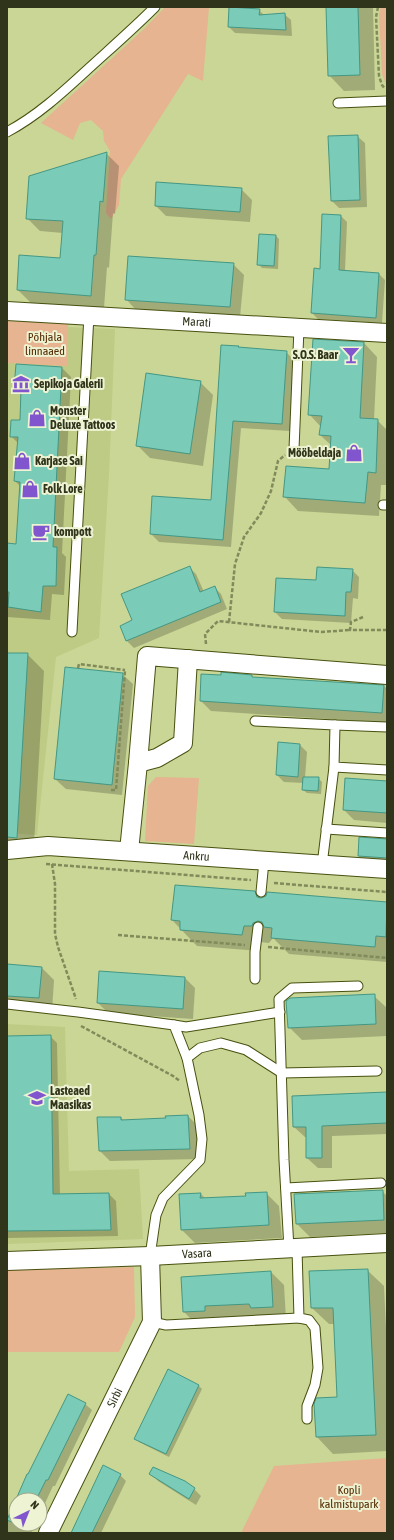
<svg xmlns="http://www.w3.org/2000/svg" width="394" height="1540" font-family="'Asap Condensed',sans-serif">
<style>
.built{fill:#becb84}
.green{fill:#e6b490}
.shadow{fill:#0003}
.building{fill:#7accb8;stroke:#449784}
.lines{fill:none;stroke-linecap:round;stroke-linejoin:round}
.service-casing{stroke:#48500f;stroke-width:11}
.minor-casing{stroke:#48500f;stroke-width:20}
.path{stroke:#818a5b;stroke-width:2.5;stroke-dasharray:4 2;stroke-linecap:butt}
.service{stroke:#fff;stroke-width:9}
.minor{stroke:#fff;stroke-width:18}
.labels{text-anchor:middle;stroke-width:4;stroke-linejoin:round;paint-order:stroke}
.street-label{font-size:12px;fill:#2f341a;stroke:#edf3d3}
.park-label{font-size:12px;fill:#542900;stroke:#edf3d3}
.poi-label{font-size:12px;font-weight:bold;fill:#2f341a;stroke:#edf3d3;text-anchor:start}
</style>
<rect width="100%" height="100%" fill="#cad695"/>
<g class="built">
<path d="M7,320l62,4 -1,3 47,2 -6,146 -10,163 -43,19 -19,178 -30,-2z"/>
<path d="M7,1024l58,3 4,144 70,-2 4,70 -136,5z"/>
</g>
<g class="green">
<path d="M165,7h44l-6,74 -15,-7 -67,105 -2,26 -8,14 -5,-6 4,-62 -6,-10 -1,-10 -12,-11 -11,3 -7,17 -32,-17 104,-95z"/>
<path d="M381,7h5l1,80 -5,-13 -3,-60z"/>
<path d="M7,321l61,3 -1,42 -60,-3z"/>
<path d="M156,777l43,1 -5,66 -49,-3 3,-55z"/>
<path d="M134,1267l1,50 -16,35h-112v-82z"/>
<path d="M387,1458v75h-146l33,-67z"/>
</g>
<g class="shadow">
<path d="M327,7h46l2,83 -31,1 -15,-16z"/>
<path d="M259,10l6,6 19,-2 7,6 1,16 -57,-3 -6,-6z"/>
<path d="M357,136l8,7 2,64 -28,1 -7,-7z"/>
<path d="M106,153l13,13 -4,48 -2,-1 -4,55 -2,-1 -3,41 -73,-5 -13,-13 43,-31 2,-26 -23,-2 -13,-13z"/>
<path d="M241,189l11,11 -2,22 -84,-6 -10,-10z"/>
<path d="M341,216l6,6 -2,49 34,3 6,6 -3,43 -64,-4 -6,-6 9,-43z"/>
<path d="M276,236l3,3 -1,30 -16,-1 -4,-4z"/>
<path d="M233,264l11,11 -4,42 -104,-7 -10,-11z"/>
<path d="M364,343l13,14 -3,63h3l10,10v55h-6l-2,31 -81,-5 -13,-14 45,-27 2,-24 -12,-11 1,-8 -12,-13z"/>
<path d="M222,346l16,1 2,1 46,4 8,8 -4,71 -49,-3 -10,119 -72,-5 -8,-8 61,-33z"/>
<path d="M62,368l9,9 -9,176 4,4 -2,38 -12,-1 -2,26 -43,-3v-73l10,1 3,-59 -5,-5 4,-37 -7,-7 9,-16 1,-27 -7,-6z"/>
<path d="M200,382l13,13 -10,71 -53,-8 -13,-13z"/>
<path d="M189,567l7,7 8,18 10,-5 7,7 6,15 -93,39 -7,-7 -6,-15 12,-6z"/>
<path d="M352,570l7,7 -1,22 -5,-1 -2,25 -69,-4 -7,-7 42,-31z"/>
<path d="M7,654h20l17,17 -10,173 -27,-2z"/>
<path d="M122,674l11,10 -11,111 -56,-6 -11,-10z"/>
<path d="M202,675l49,1 2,2 131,8 3,3v34l-176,-12 -10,-10z"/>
<path d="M300,745l7,7 -2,26h13l4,4 -1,12 -14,-1 -4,-3 1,-7 -20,-1 -7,-7z"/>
<path d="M387,782v41l-33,-3 -10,-10z"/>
<path d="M360,838l27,1v23l-25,-2 -3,-4z"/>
<path d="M255,892l6,7 5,-2 2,-4 119,10v59l-98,-8 -16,-16 -4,5 -9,-1 -1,9 -62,-5 -25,-26z"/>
<path d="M7,965l34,2 13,13 -2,31 -45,-3z"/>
<path d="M185,978l10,10 -2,31 -85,-6 -10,-10z"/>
<path d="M374,996l13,12v28l-85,4 -13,-13z"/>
<path d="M50,1036l7,7 3,152 49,-1 7,7 2,35 -111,2v-201z"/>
<path d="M387,1093v41l-55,2v32h-14l-11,-10v-21h-2l-11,-10z"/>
<path d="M188,1116l10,10 1,33 -89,2 -10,-10 21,-33 3,3 43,-2z"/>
<path d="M382,1191l5,5v37l-77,4 -13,-13z"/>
<path d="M266,1193l13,13 3,32 -87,5 -13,-13 19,-36 5,5 41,-2z"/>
<path d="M367,1270l17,16 3,63v102l-54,3 -16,-17 21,-39 -3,-74h-6l-17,-16z"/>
<path d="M271,1272l13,13 2,34 -89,6 -13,-13z"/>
<path d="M198,1385l4,4 -33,68 -30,-15 -4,-4z"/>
<path d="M68,1395l17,9 7,6 -37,76h-2l-13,28v-14h-24v24h19l-4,9h-24v-15z"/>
<path d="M151,1473l43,16 7,7 -5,9 -38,-24z"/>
<path d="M120,1475l6,6 -25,52h-29z"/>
</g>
<g class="building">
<path d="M229,7l31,2 -1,6 26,-2 1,17 -58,-3z"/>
<path d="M326,7h32l2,68 -32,1z"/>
<path d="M358,135l2,65 -29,1 -3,-65z"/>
<path d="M107,152l-4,50 -3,-1 -4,54h-2l-3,41 -74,-6 2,-35 41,3 3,-37 -37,-2 3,-43z"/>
<path d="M156,182l86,6 -2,24 -85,-6z"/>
<path d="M322,214l19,1 -2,55 40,3 -3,45 -65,-5 3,-45 6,1z"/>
<path d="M259,234l17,1 -2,31 -17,-1z"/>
<path d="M128,256l106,7 -4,44 -105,-7z"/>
<path d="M313,339l51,3 -4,76 18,1 -2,54 -8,-1 -3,31 -82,-6 3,-31 43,3 2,-33 -12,-1 3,-19 -14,-1z"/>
<path d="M221,345l18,1 -1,1 49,4 -5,73 -49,-3 -10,119 -73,-6 2,-38 59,4z"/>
<path d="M16,364l46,3 -9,180h4l-1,39h-13l-2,26 -33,-5 1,-15h-2v-49l9,1 4,-62 -6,-1 4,-44h-8l1,-17h9l1,-31 -7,-1z"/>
<path d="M146,373l55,8 -11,73 -54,-8z"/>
<path d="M190,566l10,26 15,-6 6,16 -95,39 -6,-15 12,-6 -11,-26z"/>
<path d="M317,567l36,2 -2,23h-5l-1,24 -71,-4 2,-34 40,2z"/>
<path d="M7,653h21l-11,185 -10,-1z"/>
<path d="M65,667l58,6 -11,112 -58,-6z"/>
<path d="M221,672l31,3v2l132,8 -2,28 -182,-12 1,-27 20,1z"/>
<path d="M278,742l22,2 -2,33 -22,-2z"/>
<path d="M303,777h16l-1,14 -16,-1z"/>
<path d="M345,778l42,3v32l-44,-3z"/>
<path d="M359,837l28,2v19l-29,-2z"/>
<path d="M175,885l80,6 2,6 4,1 5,-2 1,-4 120,10 -1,35 -10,-1 -1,11 -104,-9 1,-10 -8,-1 -2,-5 -4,-1 -5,2 -1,3h-8l-2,9 -62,-5v-9l-9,-1z"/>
<path d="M7,964l35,3 -3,31 -32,-2z"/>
<path d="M99,971l86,6 -2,32 -86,-6z"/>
<path d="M375,994l1,30 -88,4 -2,-27 4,-3z"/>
<path d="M51,1035l2,159 56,-1 2,37 -104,1v-195z"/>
<path d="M387,1092v31l-65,3v32h-16v-31h-13l-1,-31z"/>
<path d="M188,1115l2,34 -91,2 -2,-34h24v3l45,-2 -1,-2z"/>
<path d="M383,1190l1,30 -88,4 -2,-30z"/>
<path d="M267,1192l2,33 -88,5 -2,-36 22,-1 -1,5 46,-2 -1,-3z"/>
<path d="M368,1269l8,166 -60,2 -2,-33 2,-6 21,-1 -4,-89h-22l-2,-37z"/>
<path d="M271,1271l2,36 -22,1 -2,-4 -44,2v5l-22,1 -2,-35z"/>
<path d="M168,1369l31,16 -33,69 -32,-15z"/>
<path d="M68,1394l18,9 -38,77h-2l-10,20h-20v24l-9,-4 20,-46h1z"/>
<path d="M103,1465l18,9 -29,59h-21z"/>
<path d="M153,1467l32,14 10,7 -6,11 -40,-25z"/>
</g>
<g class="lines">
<g class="service-casing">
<g id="service">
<path d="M338,103l49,-2"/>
<path d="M7,132c30,-16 55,-39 80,-62 23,-21 46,-41 68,-63"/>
<path d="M294,449l5,-121"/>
<path d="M383,505h4"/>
<path d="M72,632l17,-317"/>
<path d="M255,721l80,4 -1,42 53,3"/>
<path d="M335,725l52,2"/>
<path d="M326,829l61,4"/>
<path d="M322,865l12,-98"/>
<path d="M261,892l3,-31"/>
<path d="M255,979v-27l3,-25"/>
<path d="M7,1004l71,8 96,13 13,33 12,57 3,24 -2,21 -37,38 -7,17 -6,41"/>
<path d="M174,1025l12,2 94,-15"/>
<path d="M187,1058l13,-10 21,-5 25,7 36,23 95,-2"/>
<path d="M286,1188l95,-5"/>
<path d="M289,1249l-5,-89 -5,-161 13,-11 66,-2"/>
<path d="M297,1249l2,69 10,2 6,8 3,40 -3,17 -8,21v13"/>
<path d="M152,1322l14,3 133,-7"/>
</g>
</g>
<g class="minor-casing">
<g id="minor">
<path id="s1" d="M7,311l380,22"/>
<path d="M138,763l19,-5 26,-15 5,-84"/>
<path id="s2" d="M7,850l41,-4 339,23"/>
<path d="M129,851l9,-88 9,-107 240,19"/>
<path id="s3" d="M7,1261l143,-5 237,-13"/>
<path id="s4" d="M48,1533l104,-211 -2,-66"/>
</g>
</g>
<g class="path">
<path d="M378,7l-2,10 3,59 3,9 3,4"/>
<path d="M363,617l-12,5 -1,8h37"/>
<path d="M229,622l6,-58 9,-27 17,-24 10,-22 7,-30 7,-6"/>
<path d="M206,644l-1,-10 13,-13 103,11 29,-2"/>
<path d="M78,668l1,-4 46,6"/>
<path d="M111,790h5l9,-120"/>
<path d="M46,864l205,16"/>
<path d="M52,864l3,20v50l3,13 18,52"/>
<path d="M274,883l113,9"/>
<path d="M118,935l127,10"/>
<path d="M268,947l119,11"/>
<path d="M81,1026l92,50 7,5"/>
</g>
<use href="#service" class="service"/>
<use href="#minor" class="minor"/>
</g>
<defs>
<g id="bar-bare" transform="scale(1.38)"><path d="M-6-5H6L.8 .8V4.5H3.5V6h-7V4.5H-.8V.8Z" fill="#8055ce" stroke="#edf3d3" stroke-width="2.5" paint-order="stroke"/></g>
<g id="museum-bare" transform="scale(1.38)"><path d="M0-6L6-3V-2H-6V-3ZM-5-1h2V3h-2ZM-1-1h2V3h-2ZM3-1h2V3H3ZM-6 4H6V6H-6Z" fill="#8055ce" stroke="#edf3d3" stroke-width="2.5" paint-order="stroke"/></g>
<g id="shop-bare" transform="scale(1.38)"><path d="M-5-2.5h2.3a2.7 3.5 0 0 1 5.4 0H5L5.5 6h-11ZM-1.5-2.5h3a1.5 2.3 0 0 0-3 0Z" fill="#8055ce" stroke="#edf3d3" stroke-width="2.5" paint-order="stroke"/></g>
<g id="cafe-bare" transform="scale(1.38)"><path d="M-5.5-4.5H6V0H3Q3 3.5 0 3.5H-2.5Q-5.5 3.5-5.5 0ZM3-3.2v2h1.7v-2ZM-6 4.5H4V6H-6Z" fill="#8055ce" stroke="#edf3d3" stroke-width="2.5" paint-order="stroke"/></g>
<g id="school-bare" transform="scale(1.38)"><path d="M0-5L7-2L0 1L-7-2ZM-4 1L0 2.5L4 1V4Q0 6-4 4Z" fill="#8055ce" stroke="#edf3d3" stroke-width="2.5" paint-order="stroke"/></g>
</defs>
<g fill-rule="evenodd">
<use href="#bar-bare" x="351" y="355"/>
<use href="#museum-bare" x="21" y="384"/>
<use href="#shop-bare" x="37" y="418"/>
<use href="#shop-bare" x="354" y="453"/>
<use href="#shop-bare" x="22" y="461"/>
<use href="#shop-bare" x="30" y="489"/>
<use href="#cafe-bare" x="41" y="532"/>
<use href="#school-bare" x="37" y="1098"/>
</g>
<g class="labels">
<g class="street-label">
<text dy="4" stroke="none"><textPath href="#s1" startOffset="190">Marati</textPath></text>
<text dy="4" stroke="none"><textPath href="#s2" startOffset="190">Ankru</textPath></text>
<text dy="4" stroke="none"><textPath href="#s3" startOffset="190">Vasara</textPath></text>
<text dy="4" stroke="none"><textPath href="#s4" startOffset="151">Sirbi</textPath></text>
</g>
<g class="park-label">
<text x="45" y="341">Põhjala<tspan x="45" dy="14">linnaaed</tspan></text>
<text x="349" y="1494">Kopli<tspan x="349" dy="14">kalmistupark</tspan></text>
</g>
<g class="poi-label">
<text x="338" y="359" text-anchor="end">S.O.S. Baar</text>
<text x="34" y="388">Sepikoja Galerii</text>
<text x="50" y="415">Monster<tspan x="50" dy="14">Deluxe Tattoos</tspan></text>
<text x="341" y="457" text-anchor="end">Mööbeldaja</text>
<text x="35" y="465">Karjase Sai</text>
<text x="43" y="493">Folk Lore</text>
<text x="54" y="536">kompott</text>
<text x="50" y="1095">Lasteaed<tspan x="50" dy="14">Maasikas</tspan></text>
</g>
</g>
<rect width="394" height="1540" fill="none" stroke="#2f341a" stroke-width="16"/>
<g transform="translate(28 1512) rotate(43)"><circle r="19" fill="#edf3d3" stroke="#a1a789"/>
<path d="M0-3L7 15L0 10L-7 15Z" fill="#8055ce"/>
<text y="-6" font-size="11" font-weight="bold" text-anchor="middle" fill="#2f341a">N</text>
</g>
</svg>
